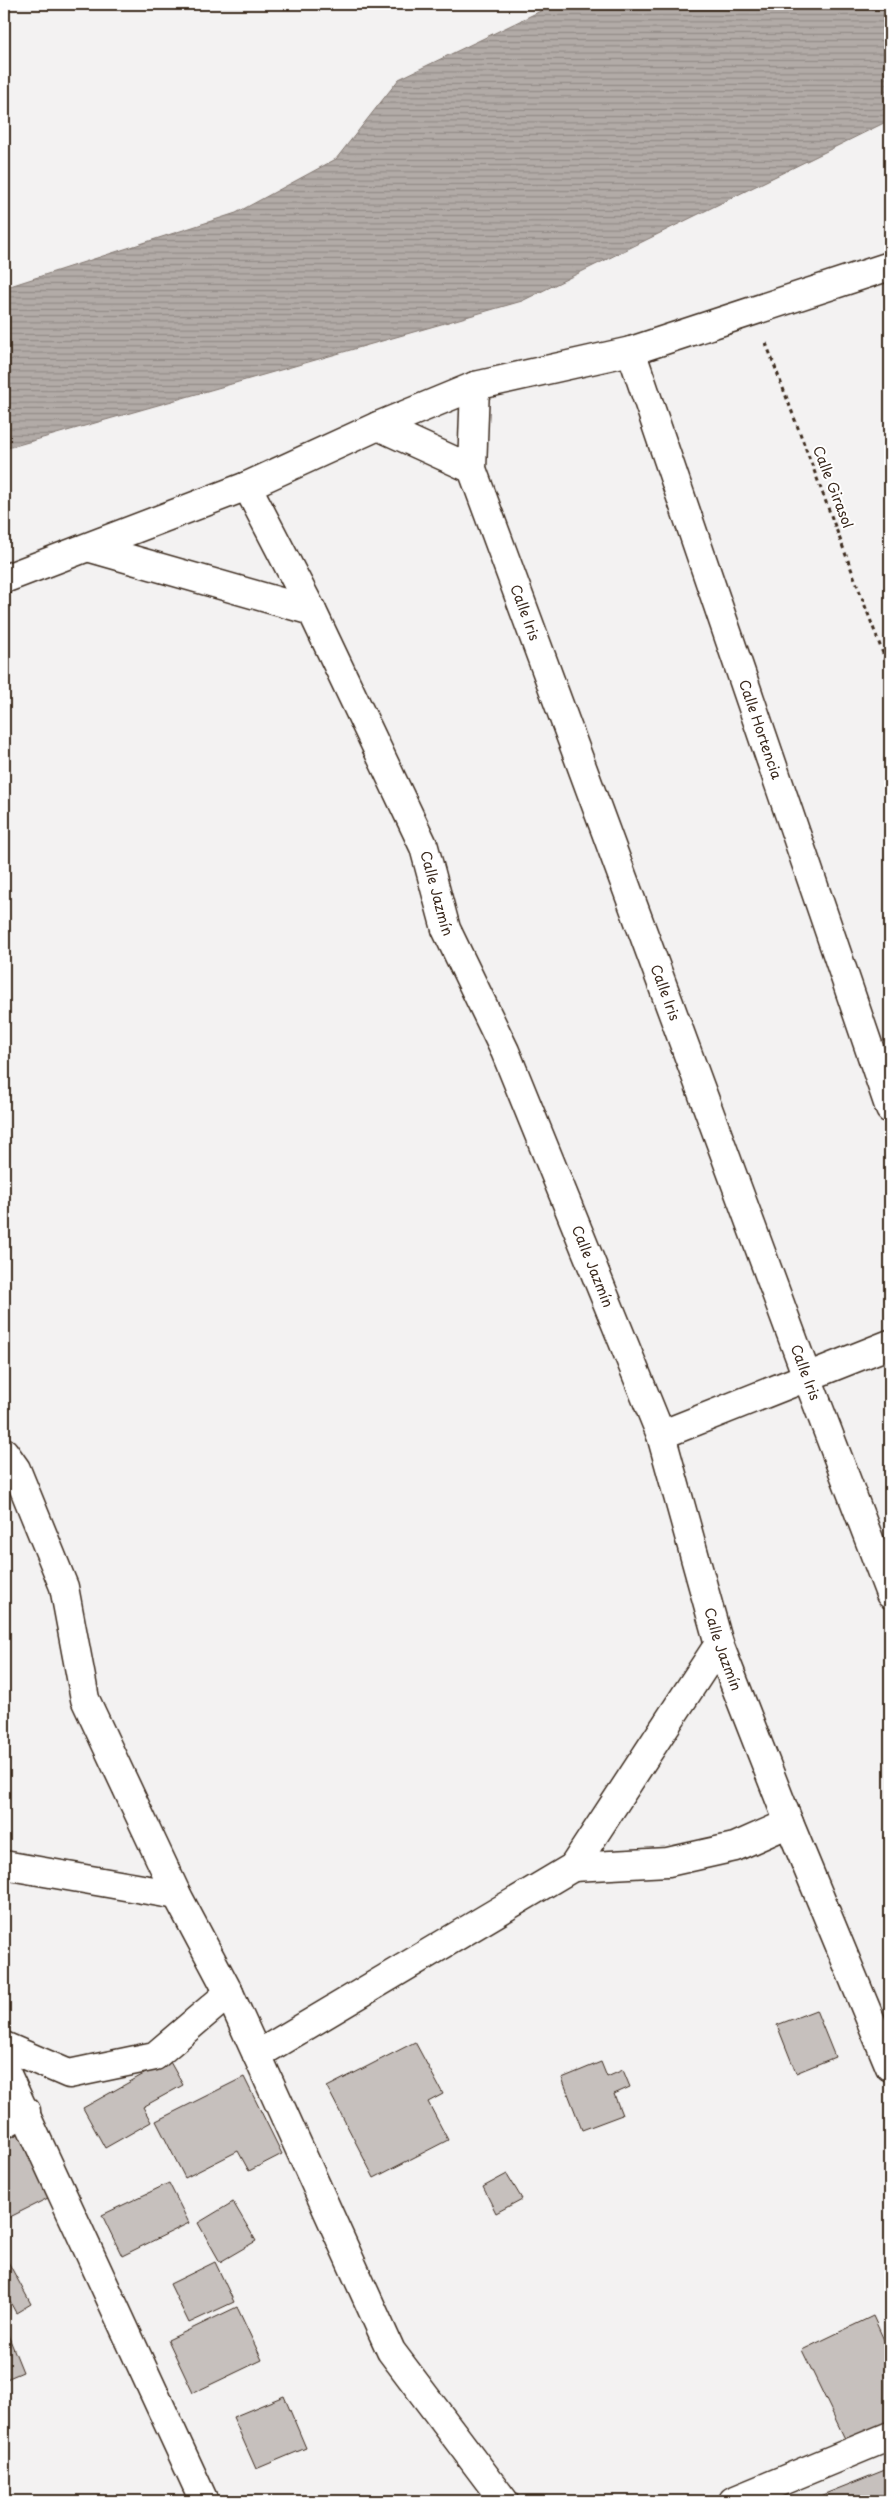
<svg xmlns="http://www.w3.org/2000/svg" width="894" height="2505" font-family="'Playpen Sans',sans-serif">
<style>
.water{fill:url(#water-rules);stroke:#827770}
.building{fill:#c6c0bd;stroke:#3b2a1e}
.lines{fill:none;stroke-linecap:round;stroke-linejoin:round}
.street-casing{stroke:#3b2a1e;stroke-width:31}
.path{stroke:#3b2a1e;stroke-width:3;stroke-dasharray:4 4;stroke-linecap:butt}
.street{stroke:#fff;stroke-width:28}
.labels{text-anchor:middle;stroke-width:4;stroke-linejoin:round;paint-order:stroke}
.street-label{font-size:14px;fill:#3b2a1e;stroke:#fff}
</style>
<defs>
<pattern id="water-rules" width="6" height="5" patternUnits="userSpaceOnUse" patternTransform="scale(1.25)"><rect width="6" height="5" fill="#b2aba7"/><path d="M0 2.5h6" fill="none" stroke="#928b87"/></pattern>
</defs>
<rect width="100%" height="100%" fill="#f3f2f2"/>
<filter id="ink" filterUnits="userSpaceOnUse"><feTurbulence type="fractalNoise" baseFrequency=".02" numOctaves="2"/><feDisplacementMap in="SourceGraphic" scale="10" xChannelSelector="R" yChannelSelector="G"/><feConvolveMatrix kernelMatrix="1 2 1 2 8 2 1 2 1" color-interpolation-filters="sRGB"/></filter>
<g filter="url(#ink)">
<path class="water" d="M555,4h335v116l-368,181 -518,148v-161l232,-75 100,-54 63,-80z"/>
<g class="building">
<path d="M816,2010l19,47 -39,16 -19,-48z"/>
<path d="M415,2042l28,52 -15,8 20,38 -74,38 -47,-91z"/>
<path d="M169,2060l14,25 -40,22 8,15 -46,26 -22,-40z"/>
<path d="M601,2062l6,15 16,-7 7,17 -16,7 8,21 -40,15 -20,-52z"/>
<path d="M244,2077l38,77 -33,17 -11,-20 -53,27 -29,-57z"/>
<path d="M22,2132l32,63 -50,25v-79z"/>
<path d="M507,2174l15,25 -26,14 -13,-26z"/>
<path d="M169,2183l20,40 -67,33 -20,-41z"/>
<path d="M233,2202l23,39 -36,21 -22,-39z"/>
<path d="M7,2260l24,44 -15,9 -7,-13 -5,2v-40z"/>
<path d="M215,2262l19,40 -45,21 -19,-39z"/>
<path d="M237,2307l25,53 -69,33 -25,-53z"/>
<path d="M873,2316l17,37v70l-43,20 -45,-93z"/>
<path d="M4,2325l19,47 -19,8z"/>
<path d="M284,2396l22,52 -50,21 -23,-52z"/>
<path d="M890,2468v33h-83z"/>
</g>
<g class="lines">
<g class="street-casing">
<g id="street">
<path id="s1" d="M631,351l259,758"/>
<path id="s2" d="M475,386l-3,83 335,908 83,217"/>
<path d="M378,426l94,43"/>
<path id="s3" d="M247,486l65,125 112,236 22,82 59,122 156,384 58,209 70,179 101,244"/>
<path d="M91,548l221,63"/>
<path d="M4,579l243,-93 131,-60 97,-40 156,-35 259,-85"/>
<path d="M661,1435l229,-91"/>
<path d="M4,1452l12,17 48,118 21,112 92,196 52,98 162,358 113,150"/>
<path d="M4,1865l173,30"/>
<path d="M573,1867l95,-5 67,-15 54,-24"/>
<path d="M4,2046l65,28 86,-18 74,-63"/>
<path d="M257,2055l316,-188 146,-223"/>
<path d="M4,2068l200,433"/>
<path d="M4,2124l22,-13"/>
<path d="M733,2501l157,-65"/>
</g>
</g>
<path class="path" d="M766,343l124,329"/>
<use href="#street" class="street"/>
</g>
</g>
<g class="labels">
<g class="street-label">
<text transform="translate(833 487) rotate(69)" y="5">Calle Girasol</text>
<text dy="5" stroke="none"><textPath href="#s2" startOffset="236">Calle Iris</textPath></text>
<text dy="5" stroke="none"><textPath href="#s1" startOffset="400">Calle Hortencia</textPath></text>
<text dy="5" stroke="none"><textPath href="#s3" startOffset="450">Calle Jazmín</textPath></text>
<text dy="5" stroke="none"><textPath href="#s2" startOffset="641">Calle Iris</textPath></text>
<text dy="5" stroke="none"><textPath href="#s3" startOffset="855">Calle Jazmín</textPath></text>
<text dy="5" stroke="none"><textPath href="#s2" startOffset="1046">Calle Iris</textPath></text>
<text dy="5" stroke="none"><textPath href="#s3" startOffset="1260">Calle Jazmín</textPath></text>
</g>
</g>
<rect width="894" height="2505" fill="none" stroke="#fff" stroke-width="20"/>
<rect x="10" y="10" width="874" height="2485" fill="none" stroke="#3b2a1e" stroke-width="2" filter="url(#ink)"/>
</svg>
